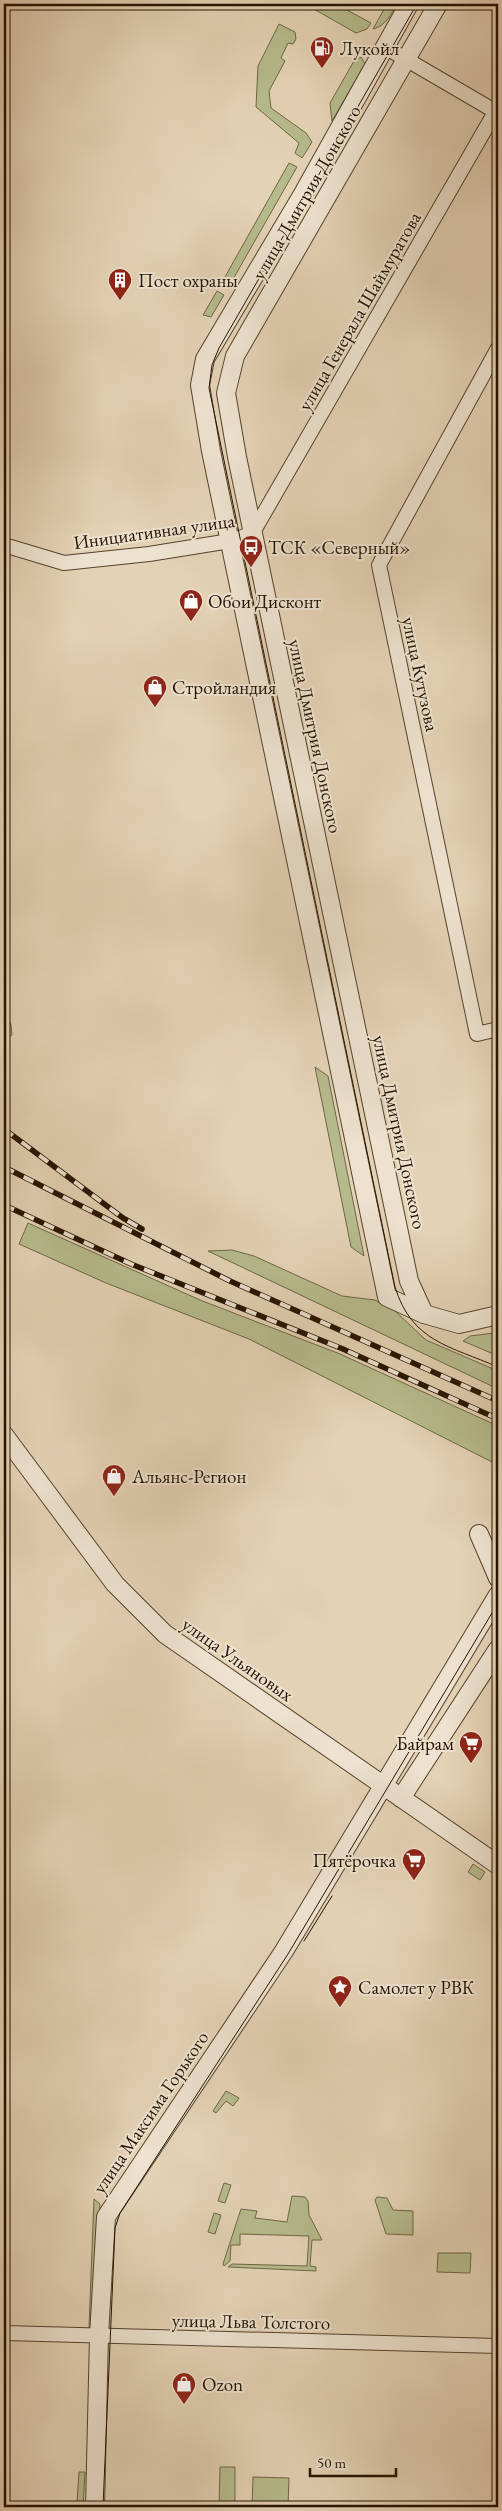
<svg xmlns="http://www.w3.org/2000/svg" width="502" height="2511" font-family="'EB Garamond',serif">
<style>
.green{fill:#b6bb8c;stroke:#6e6646}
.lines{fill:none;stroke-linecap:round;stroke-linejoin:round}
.minor-casing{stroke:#55422d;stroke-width:16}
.tertiary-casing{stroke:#55422d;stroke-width:20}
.minor{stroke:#ede2cf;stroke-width:14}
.tertiary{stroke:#ede2cf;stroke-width:18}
.tram{stroke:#251200;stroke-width:1}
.rail-casing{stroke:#251200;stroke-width:5.5}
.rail{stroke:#ede2cf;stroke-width:4;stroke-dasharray:11;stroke-linecap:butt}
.labels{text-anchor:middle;stroke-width:4;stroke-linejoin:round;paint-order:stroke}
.poi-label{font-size:19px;fill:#251200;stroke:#ede2cf;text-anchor:start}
.street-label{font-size:19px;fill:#251200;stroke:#ede2cf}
</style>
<rect width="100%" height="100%" fill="#e4d2b5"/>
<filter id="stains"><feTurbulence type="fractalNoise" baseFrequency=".004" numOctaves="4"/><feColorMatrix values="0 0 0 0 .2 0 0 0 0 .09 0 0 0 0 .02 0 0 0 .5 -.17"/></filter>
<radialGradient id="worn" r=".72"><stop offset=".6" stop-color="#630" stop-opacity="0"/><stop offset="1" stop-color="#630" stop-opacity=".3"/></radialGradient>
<g class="green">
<path d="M305,4h31l35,19 -4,6 -11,4z"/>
<path d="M387,4h10c-6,10 -11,22 -24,25z"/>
<path d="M279,24l16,8 1,7 -3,5 -5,-1 -7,15 4,3 -16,30 2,17 35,25 6,9 -10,16 -7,-5 4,-10 -43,-36 2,-41z"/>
<path d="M361,57l4,7 -33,57 -2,-18 24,-42z"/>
<path d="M289,163l8,4 -69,121 -7,-4z"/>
<path d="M217,291l7,4 -13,22 -8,-2z"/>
<path d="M4,1011l7,14 1,10 -5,3 -3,-3z"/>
<path d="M315,1067l13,9 36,180 -13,-9z"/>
<path d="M28,1223l172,77 140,54 158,72v39l-249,-126 -143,-56 -87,-39z"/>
<path d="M232,1250l22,6 88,40 33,4 20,11 31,29 72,31v18l-290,-138z"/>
<path d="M494,1333l4,23 -35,-15 7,-5z"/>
<path d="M473,1864l12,8 -5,8 -12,-8z"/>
<path d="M226,2091l13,7 -6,8 -7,-5 -10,12 -3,-2z"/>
<path d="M224,2183l7,2 -6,18 -7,-2z"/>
<path d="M292,2196l13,1 3,4 1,14 13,25h-10l-2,26 6,1v4l-88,-4 4,-3 75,2 2,-30 -69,-2v11h-9l-1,16 -6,5 -1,-2 18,-55 16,2 -2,7 32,4z"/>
<path d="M377,2197l10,1 6,12 20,1v24l-27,-1 -11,-34z"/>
<path d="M94,2199l6,5 -5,125 -6,-1z"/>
<path d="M214,2213l7,2 -6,19 -7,-2z"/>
<path d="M438,2253h33l-1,20 -33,-1z"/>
<path d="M220,2467h15v40h-16z"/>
<path d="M79,2472h6l-2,35h-3v-5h-3z"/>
<path d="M253,2477l36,1 -1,29h-36z"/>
</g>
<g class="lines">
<g class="minor-casing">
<g id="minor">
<path d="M385,47l113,66"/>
<path d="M498,348l-119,217 98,469 21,-5"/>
<path d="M4,545l60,18 85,-9 81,-13 22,-7 246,-427"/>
<path d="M4,2333l494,13"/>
</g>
</g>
<g class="tertiary-casing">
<g id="tertiary">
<path d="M409,4l-105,188 -99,167 -5,26 11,66 176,846 37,17 35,10 39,-9"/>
<path d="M424,1314l-15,-33 -172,-824 -11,-64 9,-37 203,-352"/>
<path d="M4,1435l111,149 50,50 333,231"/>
<path d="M479,1534l19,44"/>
<path d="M401,1798l97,-149"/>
<path d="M95,2507l4,-171 7,-119 178,-266 214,-356"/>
</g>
</g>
<use href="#minor" class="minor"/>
<use href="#tertiary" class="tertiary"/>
<g class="tram">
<path d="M417,4l-198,344 -7,17 -3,23 186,899c17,55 55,59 103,80"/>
<path d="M304,1941l28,-45"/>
<path d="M103,2507l12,-279 5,-15 168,-259 210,-351"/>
</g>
<g class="rail-casing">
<g id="rail">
<path d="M4,1129l119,89 19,11"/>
<path d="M4,1167l226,114 268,120"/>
<path d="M4,1205l127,59 212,85 155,70"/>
</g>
</g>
<use href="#rail" class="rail"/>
</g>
<defs>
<g id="fuel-pin" transform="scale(1.25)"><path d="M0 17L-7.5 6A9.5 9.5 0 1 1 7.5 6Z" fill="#8f2418" stroke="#ede2cf"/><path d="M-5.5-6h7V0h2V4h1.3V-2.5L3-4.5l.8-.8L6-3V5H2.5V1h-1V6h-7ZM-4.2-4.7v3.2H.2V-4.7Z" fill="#fff"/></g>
<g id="building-pin" transform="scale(1.25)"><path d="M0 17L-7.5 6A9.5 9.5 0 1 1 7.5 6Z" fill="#8f2418" stroke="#ede2cf"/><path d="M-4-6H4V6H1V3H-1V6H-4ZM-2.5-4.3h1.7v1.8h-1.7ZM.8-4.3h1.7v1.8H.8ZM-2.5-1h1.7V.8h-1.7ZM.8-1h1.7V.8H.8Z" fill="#fff"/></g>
<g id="bus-pin" transform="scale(1.25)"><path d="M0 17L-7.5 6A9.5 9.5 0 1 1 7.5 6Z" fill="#8f2418" stroke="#ede2cf"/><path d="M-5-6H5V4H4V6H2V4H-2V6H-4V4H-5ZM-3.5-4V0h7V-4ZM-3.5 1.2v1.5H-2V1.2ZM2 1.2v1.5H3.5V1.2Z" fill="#fff"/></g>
<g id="shop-pin" transform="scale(1.25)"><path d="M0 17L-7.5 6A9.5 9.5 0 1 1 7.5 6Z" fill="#8f2418" stroke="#ede2cf"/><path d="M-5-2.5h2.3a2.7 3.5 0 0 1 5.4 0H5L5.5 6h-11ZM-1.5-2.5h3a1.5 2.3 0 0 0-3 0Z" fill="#fff"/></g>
<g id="supermarket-pin" transform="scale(1.25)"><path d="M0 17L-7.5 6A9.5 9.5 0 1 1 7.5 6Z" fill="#8f2418" stroke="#ede2cf"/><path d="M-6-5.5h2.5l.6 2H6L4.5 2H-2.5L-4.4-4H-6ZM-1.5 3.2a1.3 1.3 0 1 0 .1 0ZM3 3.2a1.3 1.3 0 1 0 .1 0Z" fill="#fff"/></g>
<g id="sight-pin" transform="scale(1.25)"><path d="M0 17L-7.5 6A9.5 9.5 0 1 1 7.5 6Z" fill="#8f2418" stroke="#ede2cf"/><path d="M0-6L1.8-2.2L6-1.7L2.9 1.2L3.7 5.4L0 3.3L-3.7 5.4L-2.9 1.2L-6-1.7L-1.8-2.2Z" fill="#fff"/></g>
</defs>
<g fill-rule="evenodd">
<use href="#fuel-pin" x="322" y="48"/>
<use href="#building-pin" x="120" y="280"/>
<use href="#bus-pin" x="251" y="547"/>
<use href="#shop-pin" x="191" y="601"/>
<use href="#shop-pin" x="155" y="687"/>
<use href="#shop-pin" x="114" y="1476"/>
<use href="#supermarket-pin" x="471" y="1743"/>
<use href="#supermarket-pin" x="414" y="1860"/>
<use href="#sight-pin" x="340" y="1987"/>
<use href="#shop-pin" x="184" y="2384"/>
</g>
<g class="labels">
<g class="poi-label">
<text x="340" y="55">Лукойл</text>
<text x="138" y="287">Пост охраны</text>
<text x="268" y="554">ТСК «Северный»</text>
<text x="208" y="608">Обои Дисконт</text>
<text x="172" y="694">Стройландия</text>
<text x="132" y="1483">Альянс-Регион</text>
<text x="454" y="1750" text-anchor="end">Байрам</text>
<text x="396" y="1867" text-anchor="end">Пятёрочка</text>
<text x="358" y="1994">Самолет у РВК</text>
<text x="202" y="2391">Ozon</text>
</g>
<g class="street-label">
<text transform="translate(306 192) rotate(-60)" y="7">улица Дмитрия Донского</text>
<text transform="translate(359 311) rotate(-60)" y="7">улица Генерала Шаймуратова</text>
<text transform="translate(154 531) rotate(-8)" y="7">Инициативная улица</text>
<text transform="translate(421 674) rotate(78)" y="7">улица Кутузова</text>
<text transform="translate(316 736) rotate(78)" y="7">улица Дмитрия Донского</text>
<text transform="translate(400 1132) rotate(78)" y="7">улица Дмитрия Донского</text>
<text transform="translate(238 1659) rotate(35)" y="7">улица Ульяновых</text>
<text transform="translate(150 2112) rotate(-56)" y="7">улица Максима Горького</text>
<text transform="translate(251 2321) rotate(1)" y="7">улица Льва Толстого</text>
</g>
</g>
<rect width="502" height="2511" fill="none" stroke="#e4d2b5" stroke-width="20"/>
<rect x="5" y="5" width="492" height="2501" fill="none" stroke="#251200" stroke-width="2.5"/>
<rect x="10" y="10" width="482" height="2491" fill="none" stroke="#251200"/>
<path d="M310 2468v8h86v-8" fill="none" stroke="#251200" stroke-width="2.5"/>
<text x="317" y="2468" font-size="15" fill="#251200" stroke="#ede2cf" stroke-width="4" paint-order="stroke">50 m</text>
<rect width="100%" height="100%" filter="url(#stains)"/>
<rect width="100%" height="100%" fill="url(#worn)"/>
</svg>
